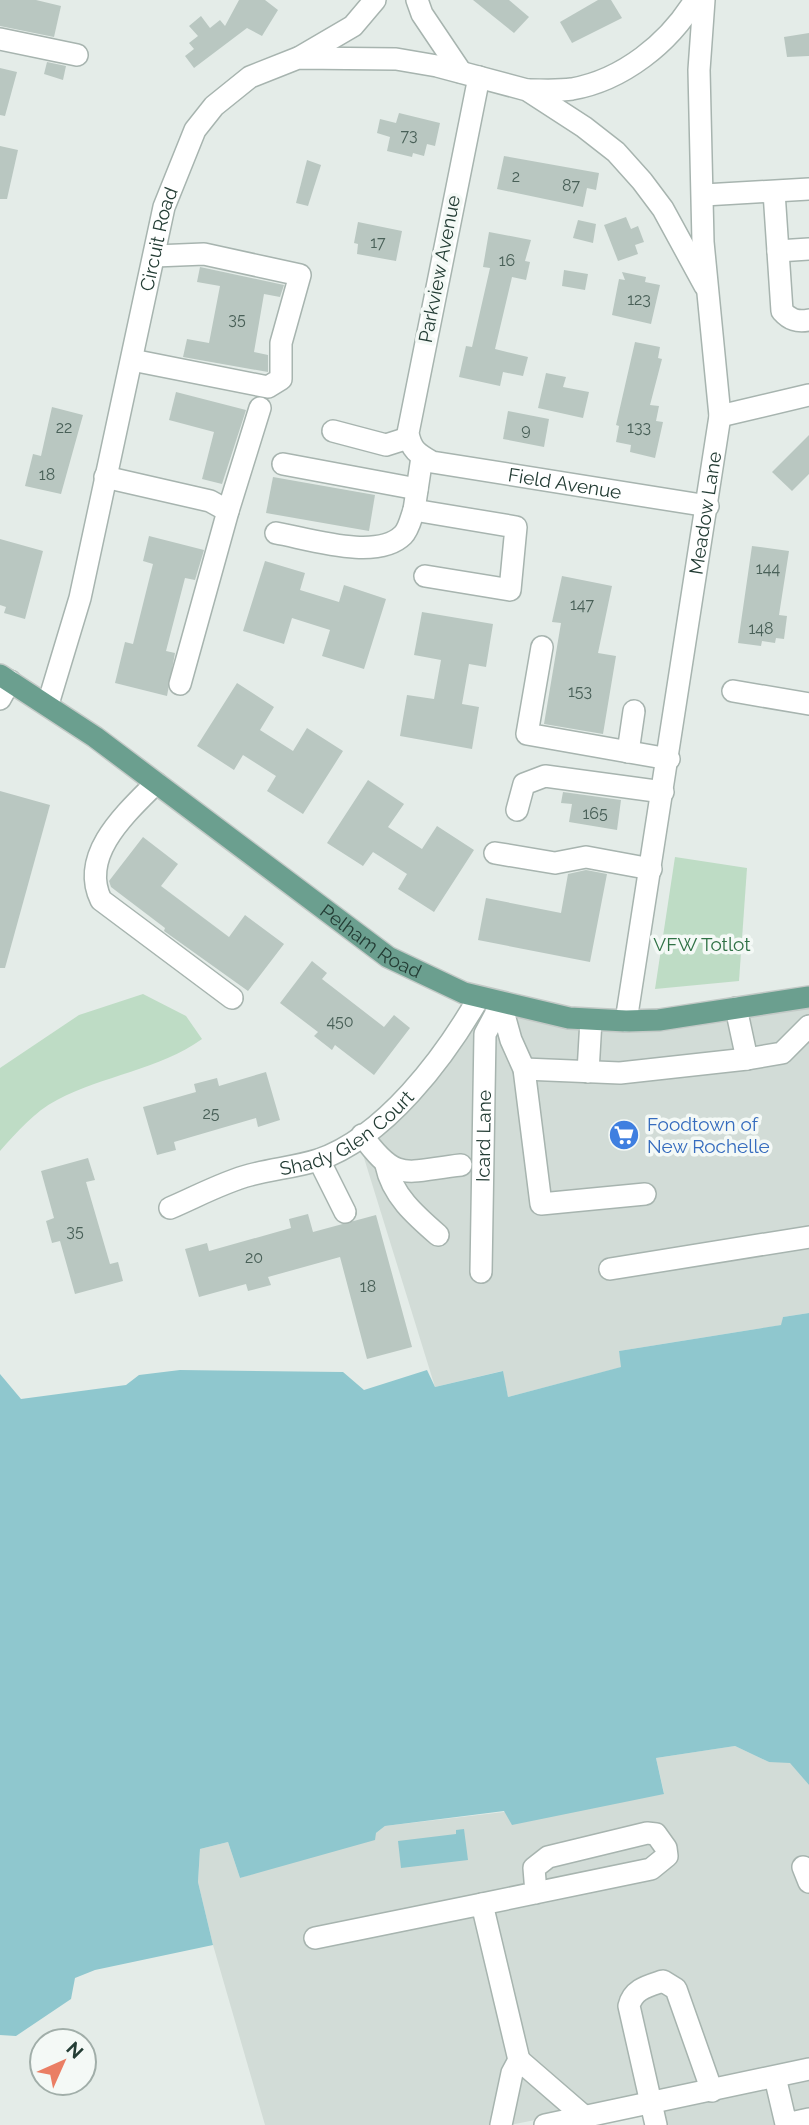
<svg xmlns="http://www.w3.org/2000/svg" width="809" height="2125" font-family="Raleway,sans-serif">
<style>
.built{fill:#d2dcd7}
.green{fill:#bedcc5}
.water{fill:#8fc7ce}
.building{fill:#b9c7c1}
.lines{fill:none;stroke-linecap:round;stroke-linejoin:round}
.minor-casing{stroke:#a7b4af;stroke-width:24}
.major-casing{stroke:#c2c9c6;stroke-width:24}
.minor{stroke:#fff;stroke-width:21}
.major{stroke:#6b9f8f;stroke-width:21}
.labels{text-anchor:middle;stroke-width:7;stroke-linejoin:round;paint-order:stroke}
.number-label{font-size:16px;fill:#496058}
.street-label{font-size:19px;fill:#243d35;stroke:#f4f9f6}
.park-label{font-size:19px;fill:#307246;stroke:#f4f9f6}
.shop-label{font-size:19px;fill:#366cbe;stroke:#f4f9f6;text-anchor:start}
</style>
<rect width="100%" height="100%" fill="#e4ece8"/>
<g class="built">
<path d="M480,1002l83,20 246,-19v310l-26,4 -1,8 -163,26 3,16 -114,30 -6,-26 -67,16 -75,-242z"/>
<path d="M735,1746l34,16h21l19,23v340h-142l-6,-30 -151,30h-245l-52,-180 -15,-63 2,-33 28,-7 12,36 136,-45 9,-7 279,-33 -8,-35z"/>
</g>
<g class="green">
<path d="M675,857l72,11 -8,113 -84,8z"/>
<path d="M143,994l43,22 16,23c-43,31 -98,36 -145,61 -23,12 -40,32 -57,51v-83l79,-53z"/>
</g>
<g class="water">
<path d="M809,1313v472l-19,-22 -21,-1 -34,-16 -79,12 8,36 -152,31 -8,-14 -119,15 -9,7 -1,7 -135,38 -12,-36 -28,7 -2,33 15,63 -118,25 -20,8 -4,21 -55,37 -16,-1v-661l21,25 105,-14 13,-10 41,-5 163,2 21,18 63,-20 8,17 68,-16 5,26 113,-30 -2,-16 162,-26 2,-8z"/>
<path d="M464,1829l4,31 -67,8 -3,-27 58,-7v-4z"/>
</g>
<g class="building">
<path d="M0,0h36l25,6 -7,31 -54,-11z"/>
<path d="M239,0h26l13,10 -16,26 -15,-8 -53,40 -9,-12 9,-7 -5,-6 9,-7 -9,-10 12,-10 9,12 10,-8 5,6z"/>
<path d="M473,0h36l20,17 -15,16z"/>
<path d="M598,0h13l11,18 -50,25 -12,-21z"/>
<path d="M809,33v23l-22,1 -3,-20z"/>
<path d="M47,62l19,4 -3,14 -19,-6z"/>
<path d="M0,68l17,4 -12,44 -5,-1z"/>
<path d="M399,113l41,10 -5,23 -8,-2 -3,12 -11,-3 -1,4 -25,-6 3,-14 -13,-4 3,-14 16,4z"/>
<path d="M0,146l18,4 -11,49h-7z"/>
<path d="M504,156l95,17 -3,17 -9,-2 -4,19 -86,-18z"/>
<path d="M307,160l14,5 -13,41 -12,-3z"/>
<path d="M626,217l5,12 7,-3 6,16 -9,3 3,9 -20,7 -14,-36z"/>
<path d="M578,220l18,4 -3,19 -20,-5z"/>
<path d="M358,222l44,9 -6,30 -39,-7 1,-10 -4,-1z"/>
<path d="M489,232l42,8 -6,21 5,1 -4,18 -14,-3 -17,72 33,8 -5,19 -20,-4 -3,14 -41,-9 7,-31 6,1 18,-79 -7,-1z"/>
<path d="M200,267l84,18 -4,12 -16,-3 -10,58 14,3v17l-85,-15 4,-18 22,4 11,-57 -23,-4z"/>
<path d="M564,270l24,4 -3,16 -23,-4z"/>
<path d="M622,272l24,5 -1,5 15,3 -9,39 -39,-9 7,-36 6,1z"/>
<path d="M635,342l25,5 -2,11 4,1 -12,46 9,1 -3,15 7,1 -8,36 -25,-6 1,-7 -15,-3 3,-16 -3,-1z"/>
<path d="M546,373l20,4 -3,10 26,5 -6,26 -45,-10z"/>
<path d="M176,392l70,18 -24,74 -20,-5 12,-47 -45,-12z"/>
<path d="M52,407l31,8 -22,79 -36,-8 8,-32 8,2z"/>
<path d="M508,411l41,8 -5,28 -41,-8z"/>
<path d="M809,435v39l-17,17 -20,-19z"/>
<path d="M273,477l102,18 -6,36 -103,-18z"/>
<path d="M149,536l55,14 -9,30 -10,-2 -19,73 9,2 -8,43 -52,-13 10,-41 8,2 20,-80 -10,-3z"/>
<path d="M0,539l43,12 -18,68 -21,-6 2,-6 -6,-2z"/>
<path d="M752,546l37,5 -10,64 8,1 -3,23 -8,-1 -1,5 -13,-2 -1,5 -23,-3z"/>
<path d="M265,561l40,12 -5,17 39,12 5,-17 42,14 -22,70 -42,-13 8,-26 -38,-12 -8,26 -41,-13z"/>
<path d="M562,576l50,10 -14,67 18,3 -13,78 -59,-10 17,-101 -9,-1z"/>
<path d="M422,612l71,12 -7,43 -17,-3 -7,40 17,3 -7,42 -72,-13 7,-41 27,4 7,-39 -27,-5z"/>
<path d="M237,683l37,24 -14,23 33,21 14,-23 36,23 -40,63 -36,-23 9,-15 -33,-21 -9,15 -37,-24z"/>
<path d="M368,780l36,24 -16,23 34,22 15,-23 37,24 -40,62 -36,-23 9,-15 -34,-22 -10,14 -36,-23z"/>
<path d="M0,791l50,14 -45,163h-5z"/>
<path d="M563,792l58,8 -4,30 -48,-8 3,-18 -11,-1z"/>
<path d="M143,837l35,27 -17,22 68,51 16,-22 39,29 -36,47 -84,-60 1,-3 -54,-41 -2,-6z"/>
<path d="M586,870l21,4 -17,88 -112,-22 8,-42 75,15 7,-39z"/>
<path d="M312,961l15,12 -5,6 62,48 10,-12 16,13 -36,47 -39,-30 -3,5 -18,-14 4,-4 -38,-29z"/>
<path d="M266,1072l14,48 -22,7 -2,-9 -82,24 2,8 -19,5 -14,-48 53,-15 -2,-8 23,-6 2,8z"/>
<path d="M88,1158l7,22 -9,2 24,82 8,-2 5,19 -48,13 -15,-53 -8,2 -6,-22 8,-3 -13,-47z"/>
<path d="M308,1214l5,18 63,-17 36,132 -45,12 -27,-102 -72,20 3,8 -23,6 -2,-7 -47,13 -14,-48 22,-6 2,8 82,-23 -2,-9z"/>
</g>
<g class="lines">
<g class="minor-casing">
<g id="minor">
<path d="M417,0l5,14 39,58"/>
<path d="M0,39l77,16"/>
<path d="M300,57l53,-31 22,-26"/>
<path id="s1" d="M479,77l-71,356c3,17 10,21 24,29l276,44"/>
<path d="M529,90c14,0 29,1 43,-1 51,-9 97,-46 123,-89"/>
<path d="M774,192l8,119c8,9 15,11 27,9"/>
<path d="M704,195l105,-6"/>
<path d="M778,251l31,-2"/>
<path d="M132,360l136,27 13,-8v-36l19,-68 -96,-21 -49,2"/>
<path d="M720,416l89,-21"/>
<path d="M333,431l53,14 22,-7"/>
<path d="M422,457l-8,53 102,17 -6,63 -85,-14"/>
<path d="M283,464l134,25"/>
<path d="M105,477l105,24 18,10 -48,173"/>
<path d="M228,511l32,-103"/>
<path d="M276,533c34,6 101,28 127,2 6,-6 8,-17 11,-25"/>
<path d="M542,647l-15,87 142,25"/>
<path d="M733,691l76,13"/>
<path d="M0,699l10,-18"/>
<path id="s2" d="M48,704l32,-106 84,-391 31,-77 19,-24 36,-29 48,-19 98,1 41,7 90,24 57,37 32,25 26,29 21,28 42,77"/>
<path d="M628,752l6,-41"/>
<path d="M156,783c-30,30 -77,72 -55,117l131,98"/>
<path d="M517,810l7,-26 21,-8 118,16"/>
<path d="M495,853l60,10 31,-6 65,12"/>
<path d="M501,1004l10,36 13,29 17,135 104,-10"/>
<path d="M736,1008l11,51"/>
<path id="s3" d="M626,1021l94,-605 -17,-174 -4,-172 5,-70"/>
<path d="M524,1069l96,4 127,-14 35,-6 27,-27"/>
<path d="M588,1072l3,-52"/>
<path d="M362,1135c35,49 44,36 99,30"/>
<path d="M319,1160l26,52"/>
<path d="M386,1165c6,30 29,50 52,70"/>
<path id="s4" d="M170,1208c26,-11 53,-26 80,-33 22,-6 46,-8 68,-15 67,-23 126,-102 160,-161"/>
<path d="M610,1269l199,-32"/>
<path id="s5" d="M481,1272l4,-238 16,-30"/>
<path d="M803,1867l6,15"/>
<path d="M482,1904l169,-35 16,-13 -1,-8 -10,-14 -9,-1 -99,24 -14,11 2,25"/>
<path d="M315,1938l167,-34 37,156"/>
<path d="M775,2077l11,47 23,-5"/>
<path d="M501,2125l11,-52 7,-13 67,58"/>
<path d="M545,2125l264,-56"/>
<path d="M656,2125l-27,-119c4,-17 19,-20 34,-25l13,8 36,102"/>
</g>
</g>
<g class="major-casing">
<g id="major">
<path id="s6" d="M0,675l95,62 293,220 76,36 105,25 57,3 33,-1 150,-23"/>
</g>
</g>
<use href="#minor" class="minor"/>
<use href="#major" class="major"/>
</g>
<defs>
<g id="supermarket-disc" transform="scale(1.575)"><circle r="9.5" fill="#3f7fe0" stroke="#f4f9f6"/><path d="M-6-5.5h2.5l.6 2H6L4.5 2H-2.5L-4.4-4H-6ZM-1.5 3.2a1.3 1.3 0 1 0 .1 0ZM3 3.2a1.3 1.3 0 1 0 .1 0Z" fill="#fff"/></g>
</defs>
<g fill-rule="evenodd">
<use href="#supermarket-disc" x="624" y="1135"/>
</g>
<g class="labels">
<g class="number-label">
<text x="409" y="141">73</text>
<text x="516" y="182">2</text>
<text x="571" y="191">87</text>
<text x="378" y="248">17</text>
<text x="507" y="266">16</text>
<text x="639" y="305">123</text>
<text x="237" y="325">35</text>
<text x="64" y="433">22</text>
<text x="639" y="433">133</text>
<text x="526" y="435">9</text>
<text x="47" y="480">18</text>
<text x="768" y="574">144</text>
<text x="582" y="610">147</text>
<text x="761" y="634">148</text>
<text x="580" y="697">153</text>
<text x="595" y="819">165</text>
<text x="340" y="1027">450</text>
<text x="211" y="1119">25</text>
<text x="75" y="1237">35</text>
<text x="254" y="1263">20</text>
<text x="368" y="1292">18</text>
</g>
<g class="street-label">
<text dy="7" stroke="none"><textPath href="#s2" startOffset="478">Circuit Road</textPath></text>
<text transform="translate(439 269) rotate(-79)" y="7">Parkview Avenue</text>
<text dy="7" stroke="none"><textPath href="#s1" startOffset="537">Field Avenue</textPath></text>
<text dy="7" stroke="none"><textPath href="#s3" startOffset="514">Meadow Lane</textPath></text>
<text dy="7" stroke="none"><textPath href="#s6" startOffset="457">Pelham Road</textPath></text>
<text dy="7" stroke="none"><textPath href="#s4" startOffset="194">Shady Glen Court</textPath></text>
<text dy="7" stroke="none"><textPath href="#s5" startOffset="136">Icard Lane</textPath></text>
</g>
<g class="park-label">
<text x="702" y="951">VFW Totlot</text>
</g>
<g class="shop-label">
<text x="647" y="1131">Foodtown of<tspan x="647" dy="22">New Rochelle</tspan></text>
</g>
</g>
<g transform="translate(63 2062) rotate(45)"><circle r="33" fill="#f4f9f6" stroke="#a1aea9" stroke-width="2"/>
<path d="M0-5L12 26L0 18L-12 26Z" fill="#ea7e64"/>
<text y="-10" font-size="19" font-weight="bold" text-anchor="middle" fill="#243d35">N</text>
</g>
</svg>
